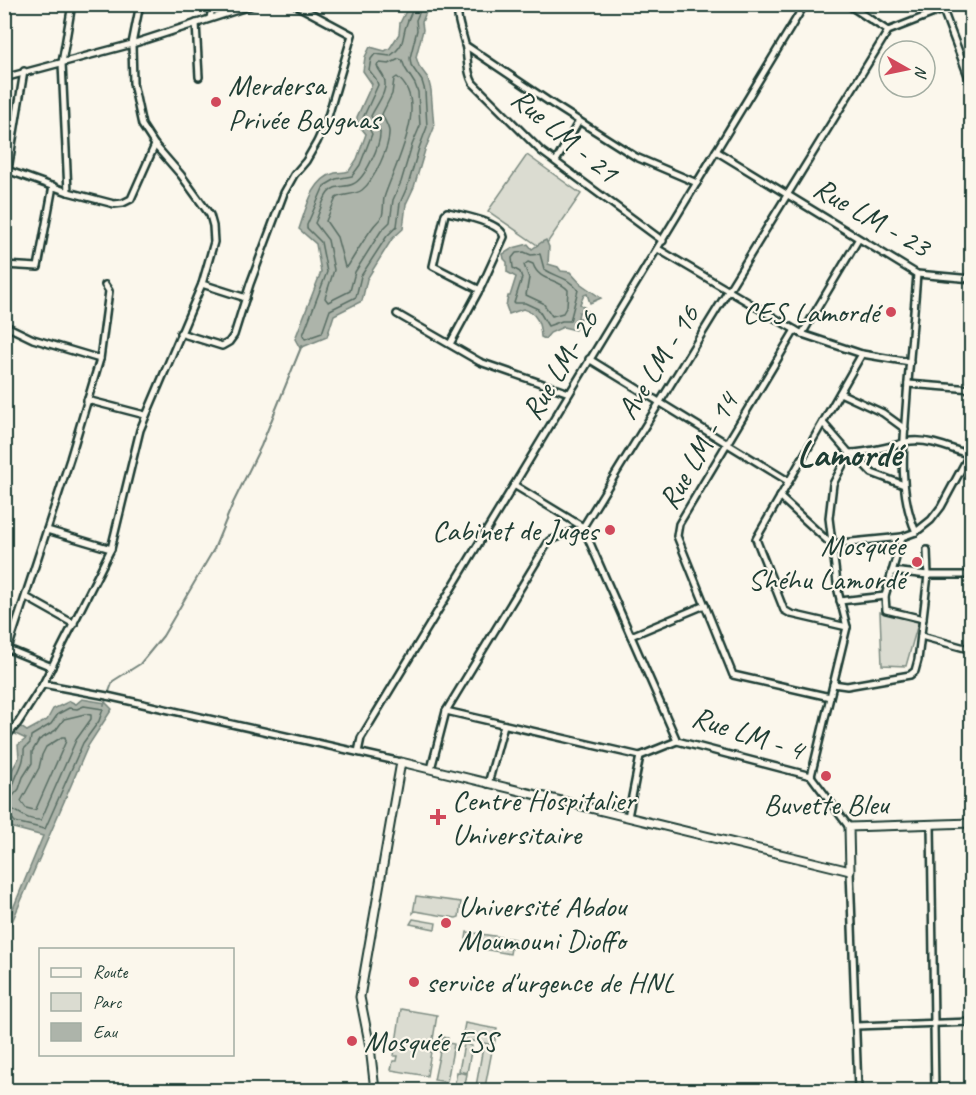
<svg xmlns="http://www.w3.org/2000/svg" width="976" height="1095" font-family="Caveat,sans-serif">
<style>
.green{fill:#dbdcd1;stroke:#7d8c82;stroke-width:1.5}
.water{fill:#adb4aa;stroke:#74847b;stroke-width:1.5}
.lines{fill:none;stroke-linecap:round;stroke-linejoin:round}
.shore{stroke:#586d63;stroke-width:1.5}
.stream{stroke:#74847b;stroke-width:2}
.minor-casing{stroke:#1f3d34;stroke-width:10}
.tertiary-casing{stroke:#1f3d34;stroke-width:11}
.minor{stroke:#fbf7ec;stroke-width:5}
.tertiary{stroke:#fbf7ec;stroke-width:7}
.poi-dot{fill:#d1495b;stroke:#fbf7ec;stroke-width:2}
.labels{text-anchor:middle;stroke-width:4.5;stroke-linejoin:round;paint-order:stroke}
.poi-label{font-size:30px;fill:#1f3d34;stroke:#fbf7ec;text-anchor:start}
.street-label{font-size:30px;fill:#1f3d34;stroke:#fbf7ec}
.district-label{font-size:36px;font-weight:bold;fill:#1f3d34;stroke:#fbf7ec}
</style>
<rect width="100%" height="100%" fill="#fbf7ec"/>
<filter id="ink" filterUnits="userSpaceOnUse"><feTurbulence type="fractalNoise" baseFrequency=".0167" numOctaves="2"/><feDisplacementMap in="SourceGraphic" scale="12" xChannelSelector="R" yChannelSelector="G"/><feConvolveMatrix kernelMatrix="1 2 1 2 8 2 1 2 1" color-interpolation-filters="sRGB"/></filter>
<g filter="url(#ink)">
<g class="green">
<path d="M527,155l54,39 -38,55 -55,-38z"/>
<path d="M880,612l39,8 -13,46 -24,-1z"/>
<path d="M416,896l45,6 -2,15 -3,1 -41,-7 -2,2z"/>
<path d="M413,919l23,4 -1,6 -25,-5z"/>
<path d="M467,932l47,7 -1,8 -47,-8z"/>
<path d="M478,942l33,6 -1,6 -33,-6z"/>
<path d="M401,1009l36,6 -10,61 -36,-6 2,-9h4l1,-5h-4z"/>
<path d="M465,1023l32,6 -3,16 -32,-6z"/>
<path d="M443,1037l5,1v5l6,1 -7,38 -13,-2z"/>
<path d="M464,1044l8,2 -5,27 -8,-2z"/>
<path d="M483,1047l9,4 -7,36 -9,-1z"/>
<path d="M457,1072l10,2 -3,16 -10,-2z"/>
</g>
<g class="water">
<path d="M409,5h20l-7,17 1,8 -7,27 3,9 9,12 3,12 3,38 -9,22 -11,37 -8,17 -3,25 -11,10 -25,40 -5,22 -28,14 -7,22 -27,11 -5,-9 26,-67 -5,-28 -17,-15c7,-20 13,-50 36,-56 5,-1 9,0 14,-2l8,-12 9,-25 -9,-11v-6l15,-33 -9,-13 2,-14 5,-10 15,4 5,-3 9,-14 1,-11z"/>
<path d="M546,240l3,7 -1,17 10,3 3,4 9,1 11,12 20,14 -11,5 -3,-9 -3,1 -4,9 4,3 5,8 -2,2 -6,-5h-2l-1,6h3l-6,12 -12,-3 -13,6 -5,6 -4,-2c-1,-13 -3,-24 -18,-28l-14,5 -3,-8 2,-10h2l6,-19 -9,-5v-10l-3,-3 -1,-5 10,-6 15,-4 4,5 10,-7z"/>
<path d="M82,699l24,4 6,6 -24,37 -83,192v-10l38,-92 -33,-9c-10,-24 -5,-48 9,-69l-1,-13 8,-6 -21,-10v-20l7,12 15,10 20,-11 6,-11 17,-8 6,3z"/>
</g>
<g class="lines">
<g class="shore">
<path d="M414,4c-1,7 -5,12 -7,19 -6,14 0,21 -17,33l-15,-2 -4,5 -2,11 7,9 2,6 -15,33 9,16 -12,31 -8,11 -16,3 -12,7 -17,39v3l14,14 6,30 -24,63 2,4 17,-6 8,-23 26,-13 5,-21 26,-40 10,-10 3,-23 8,-18 11,-37 8,-21 -2,-36 -3,-10 -11,-16 -1,-7 7,-28 -1,-10 7,-16"/>
<path d="M399,59l3,1 3,8 10,16 3,8 2,34 -8,19 -11,37 -8,18 -3,22 -9,9 -26,41 -5,19 -22,11 -3,-4 9,-28 -6,-30 -13,-17c4,-9 7,-22 13,-30 7,-9 17,-5 25,-9 12,-5 28,-40 27,-52 -1,-7 -6,-11 -9,-16 5,-11 18,-25 13,-38 -2,-5 -6,-8 -7,-13l3,-2 9,1z"/>
<path d="M397,77c34,25 -3,89 -13,121 -1,5 0,12 -2,18 -2,4 -6,7 -9,11 -9,12 -17,26 -25,39l-3,1 -8,-30 -11,-16 10,-23c8,-5 18,-2 26,-8 12,-9 28,-44 27,-59 -1,-6 -5,-11 -7,-17l10,-20 2,-15z"/>
<path d="M524,252l7,3 9,-1 4,15c14,9 22,7 34,21l-8,31h-8l-14,5 -10,-17 -13,-6h-11l8,-25 -2,-6 -7,-4 -1,-10 4,-5z"/>
<path d="M528,262l5,2c6,18 25,14 35,26l-1,16 -4,7 -11,3 -9,-13 -17,-8 3,-17 -5,-13z"/>
<path d="M62,737h3l1,4 -30,68 -2,1 -8,-2 -5,-7 18,-33 3,-13 4,-8z"/>
<path d="M4,790l9,-4c4,-15 12,-22 11,-37l6,-6 1,-7 20,-12 7,-10 11,-6 8,1 7,-3 19,3 -4,12 -16,22 -38,86 -30,-7 -5,-6 -6,-1"/>
<path d="M4,797l9,-1 6,-7 4,-12 9,-14v-11l7,-12 17,-10 8,-11 21,-5 6,1v4l-15,21 -35,80c-18,1 -23,-12 -37,-13"/>
</g>
<path class="stream" d="M104,705l9,-24 27,-17 23,-28 51,-87 19,-46 28,-57 41,-101"/>
<g class="minor-casing">
<g id="minor">
<path d="M459,4c-4,13 3,27 6,40 3,13 1,27 8,39l68,68 122,90"/>
<path d="M847,4l41,27"/>
<path d="M943,10l29,76"/>
<path d="M210,18l3,-14"/>
<path d="M196,23l3,54"/>
<path d="M465,45l89,60 82,52 61,26"/>
<path d="M4,78l128,-34 124,-40"/>
<path d="M716,151l201,123 55,5"/>
<path d="M556,161l23,-40"/>
<path d="M4,169l64,23 46,12 9,-1 8,-4 24,-54"/>
<path d="M8,170l16,-99"/>
<path d="M68,192l-6,-129 10,-59"/>
<path d="M658,249l144,85 60,20 48,8"/>
<path d="M4,265l34,2 15,-81"/>
<path d="M202,284l44,14"/>
<path d="M397,314l83,48 89,31"/>
<path d="M4,325l29,14 67,20"/>
<path d="M795,330l-116,194 -2,12 56,139 97,22"/>
<path d="M180,333l42,13 7,-4 5,-7 16,-51 34,-91 10,-18 12,-14 11,-19 10,-22 25,-85 -58,-31"/>
<path d="M802,334l56,-94"/>
<path d="M450,344l32,-59 22,-48c-3,-15 -43,-22 -57,-25l-2,2 -12,52 47,24"/>
<path d="M589,359l199,122"/>
<path d="M908,384l64,5"/>
<path d="M840,393l43,20 22,16"/>
<path d="M87,400l58,15"/>
<path d="M823,423l26,30"/>
<path d="M849,453c14,0 29,-4 43,-7 6,-1 12,-4 19,-5 18,-2 38,7 56,13l1,3 -27,50 -10,13 -15,12c-19,-42 -12,-92 -9,-137 3,-40 7,-80 10,-121"/>
<path d="M853,453l19,20 32,12"/>
<path d="M514,485l69,42"/>
<path d="M780,497l51,47 71,-7 14,-5"/>
<path d="M583,527l94,214 134,35 38,51"/>
<path d="M47,530l64,19"/>
<path d="M902,537l-17,59 1,14 37,9"/>
<path d="M892,571l36,4h44"/>
<path d="M26,597l48,27"/>
<path d="M840,601l45,-5"/>
<path d="M847,627l-56,-13 -7,-4 -28,-71 106,-185"/>
<path d="M631,636l74,-31"/>
<path d="M921,636l51,14"/>
<path d="M52,667l-44,-18 62,-190 30,-100 9,-68 -4,-6"/>
<path d="M43,684l64,12 294,66"/>
<path d="M833,684l14,2 63,-11 5,-4 3,-11 10,-85 -1,-25"/>
<path d="M446,711l194,45 37,-15"/>
<path d="M4,739l14,-16 25,-39 68,-135 29,-119 62,-146 12,-42 -1,-16 -3,-11 -29,-40 -26,-30 -13,-20 -9,-42 -1,-39 8,-40"/>
<path d="M358,752l3,-14 444,-734"/>
<path d="M431,769l15,-58 103,-170 34,-14 305,-496 69,-27"/>
<path d="M811,776l36,-149 -9,-36 -9,-73 4,-34 16,-31"/>
<path d="M488,784l16,-59"/>
<path d="M628,817l12,-61"/>
<path d="M931,824l4,266"/>
<path d="M850,871l8,219"/>
<path d="M856,1026l116,-4"/>
</g>
</g>
<g class="tertiary-casing">
<path id="tertiary" d="M375,1090l-5,-43 -10,-50 41,-235 449,109 -1,-44 123,-4"/>
</g>
<use href="#minor" class="minor"/>
<use href="#tertiary" class="tertiary"/>
</g>
</g>
<g class="poi-dot">
<circle cx="216" cy="102" r="6"/>
<circle cx="891" cy="312" r="6"/>
<circle cx="610" cy="530" r="6"/>
<circle cx="917" cy="562" r="6"/>
<circle cx="826" cy="776" r="6"/>
<path d="M435 808h6v6h6v6h-6v6h-6v-6h-6v-6h6z"/>
<circle cx="446" cy="923" r="6"/>
<circle cx="414" cy="982" r="6"/>
<circle cx="352" cy="1041" r="6"/>
</g>
<g class="labels">
<g class="poi-label">
<text x="228" y="95">Merdersa<tspan x="228" dy="34">Privée Baygnas</tspan></text>
<text x="879" y="322" text-anchor="end">CES Lamordé</text>
<text x="598" y="540" text-anchor="end">Cabinet de Juges</text>
<text x="905" y="555" text-anchor="end">Mosquée<tspan x="905" dy="34">Shéhu Lamordé</tspan></text>
<text x="452" y="810">Centre Hospitalier<tspan x="452" dy="34">Universitaire</tspan></text>
<text x="826" y="814" text-anchor="middle">Buvette Bleu</text>
<text x="458" y="916">Université Abdou<tspan x="458" dy="34">Moumouni Dioffo</tspan></text>
<text x="426" y="992">service d'urgence de HNL</text>
<text x="364" y="1051">Mosquée FSS</text>
</g>
<g class="street-label">
<text transform="translate(565 135) rotate(40)" y="10">Rue LM - 21</text>
<text transform="translate(872 217) rotate(30)" y="10">Rue LM - 23</text>
<text transform="translate(658 362) rotate(-58)" y="10">Ave LM - 16</text>
<text transform="translate(560 365) rotate(-59)" y="10">Rue LM- 26</text>
<text transform="translate(698 451) rotate(-60)" y="10">Rue LM - 14</text>
<text transform="translate(748 733) rotate(18)" y="10">Rue LM - 4</text>
</g>
<g class="district-label">
<text x="849" y="466">Lamordé</text>
</g>
</g>
<rect width="976" height="1095" fill="none" stroke="#fbf7ec" stroke-width="24"/>
<rect x="12" y="12" width="952" height="1071" fill="none" stroke="#1f3d34" stroke-width="2" filter="url(#ink)"/>
<rect x="39" y="948" width="195" height="108" fill="#fbf7ec" stroke="#a3ada2" stroke-width="1.5"/>
<rect x="51" y="968" width="30" height="9" fill="#fbf7ec" stroke="#a3ada2" stroke-width="1.5"/>
<text x="93" y="978" font-size="18" fill="#1f3d34">Route</text>
<rect x="51" y="993" width="30" height="18" fill="#dbdcd1" stroke="#a3ada2" stroke-width="1.5"/>
<text x="93" y="1008" font-size="18" fill="#1f3d34">Parc</text>
<rect x="51" y="1023" width="30" height="18" fill="#adb4aa" stroke="#a3ada2" stroke-width="1.5"/>
<text x="93" y="1038" font-size="18" fill="#1f3d34">Eau</text>
<g transform="translate(907 69) rotate(99)"><circle r="28" fill="#fbf7ec" stroke="#a3ada2" stroke-width="1.5"/>
<path d="M0-4.5L10 22L0 15L-10 22Z" fill="#d1495b"/>
<text y="-9" font-size="16" font-weight="bold" text-anchor="middle" fill="#1f3d34">N</text>
</g>
</svg>
